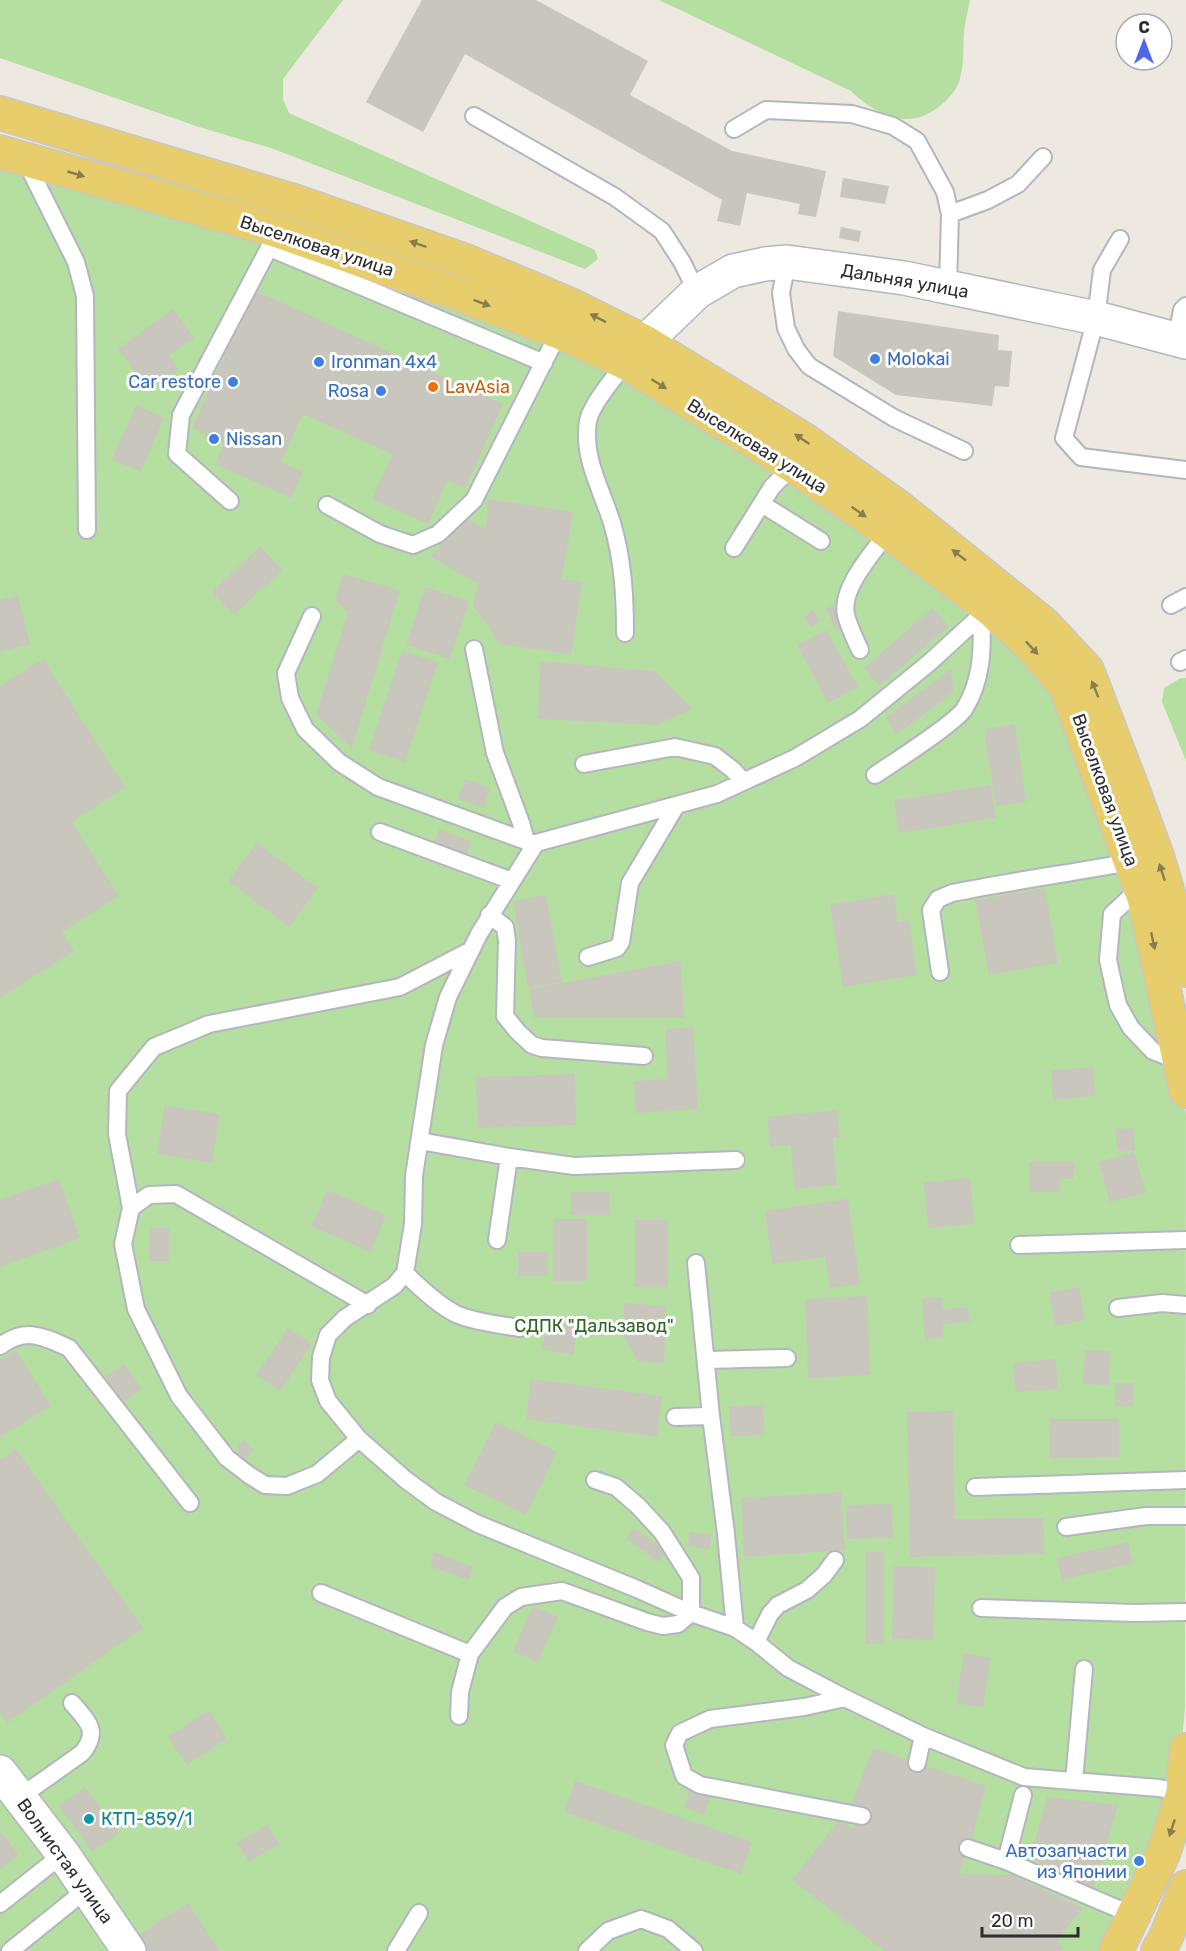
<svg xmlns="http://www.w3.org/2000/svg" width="1186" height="1951" viewBox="0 0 1186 1951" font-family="Rubik,sans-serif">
	<rect width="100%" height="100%" fill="#ede8e0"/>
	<path fill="#b5dfa1" d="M0,0H343L283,79V99L289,113L595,250L598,259L585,269L271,148L199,127L0,58Z
		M659,0H970C968,11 965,21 964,32C963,46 964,61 961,74C959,87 951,97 941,105C910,132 877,116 851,91Z
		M0,136L469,303L618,366L893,544L1058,691L1140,888L1186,1113L1185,1708L1177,1795L1110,1951H0Z
		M1181,678H1186V761L1162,702L1164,688Z"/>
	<path fill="#c9c6be" d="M422,0H536L648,61L630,95L732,151L826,171L816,217L798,214L800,204L747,193L740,226L717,221L722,200L465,54L423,132L366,102Z
		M843,178L889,186L885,204L840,197Z
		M841,227L861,231L859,242L839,238Z
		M254,290L503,404L465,488L448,480L428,524L372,499L392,454L303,414L281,462L303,472L291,498L215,464L224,443L192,428Z
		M173,309L194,338L169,355L179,369L149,391L118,349Z
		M838,311L999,335L998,350L1012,351L1009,387L995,386L992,406L896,395L833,356Z
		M136,405L164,418L141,472L112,459Z
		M488,499L573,512L562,579L582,582L571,655L501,644L473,606L478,584L430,556L466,519L486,529Z
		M260,546L282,570L234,615L212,592Z
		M343,574L400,590L352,748L316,715L348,612L335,600Z
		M425,587L469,601L450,659L406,645Z
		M18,595L30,644L0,652V600Z
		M835,604L846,626L837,631L826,609Z
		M933,608L949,626L879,686L864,668Z
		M813,610L821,620L811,628L803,618Z
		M826,630L858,687L828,703L797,645Z
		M402,651L438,662L405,762L369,750Z
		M43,659L125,787L72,822L119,896L62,932L74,951L0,998V686Z
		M540,661L654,671L692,709L657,725L538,719Z
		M951,669L954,692L897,734L885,718Z
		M1015,724L1026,802L996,806L984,729Z
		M465,779L490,788L484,808L458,799Z
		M991,785L996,818L899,833L894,800Z
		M439,829L471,841L465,857L433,846Z
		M257,843L318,888L289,927L228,881Z
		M1045,888L1058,963L989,975L975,900Z
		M894,894L898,922L909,920L917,975L843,987L830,904Z
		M546,895L562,982L528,988L513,901Z
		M681,961L684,1018H534L529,989Z
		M693,1027L698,1109L636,1113L634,1081L668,1079L665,1029Z
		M1093,1067L1095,1096L1053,1100L1051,1070Z
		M575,1074L576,1125L478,1128L476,1077Z
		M165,1105L220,1114L212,1163L157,1154Z
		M837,1110L840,1137L833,1138L837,1185L795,1189L790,1145L770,1147L767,1117Z
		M1133,1128L1135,1151H1117L1116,1129Z
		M1134,1152L1146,1193L1110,1202L1099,1162Z
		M1029,1162H1074V1179H1060V1192H1029Z
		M970,1178L974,1224L928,1228L924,1182Z
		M59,1179L80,1238L0,1267V1200Z
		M327,1190L386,1215L371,1252L311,1226Z
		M571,1192H610V1215H571Z
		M848,1199L860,1284L830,1288L825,1257L772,1264L765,1211Z
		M553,1219H587V1281H553Z
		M635,1220H668V1287H635Z
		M149,1228H169V1261H149Z
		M518,1252H548V1276H518Z
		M1079,1287L1085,1320L1056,1326L1049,1293Z
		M867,1296L870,1375L808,1378L805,1299Z
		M942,1297L943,1309L968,1307L970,1322L943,1324L944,1338L925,1340L922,1299Z
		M624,1303L666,1306L664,1363L638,1362L623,1334Z
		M548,1320L578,1327L573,1355L542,1349Z
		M288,1328L312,1344L280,1391L256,1375Z
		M16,1350L51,1406L0,1437V1360Z
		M1085,1350L1110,1351L1109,1385L1083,1384Z
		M1056,1359L1058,1389L1015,1392L1013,1363Z
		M124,1364L142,1389L122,1403L104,1378Z
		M531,1379L662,1396L657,1437L526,1419Z
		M1115,1383H1133V1406H1115Z
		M763,1405L764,1435L731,1436L729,1406Z
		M953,1411L955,1519L1043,1518L1044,1554L910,1557L907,1412Z
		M1049,1419H1119V1457L1050,1458Z
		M496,1422L557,1452L526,1515L464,1485Z
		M243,1440L254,1450L245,1459L235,1449Z
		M16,1449L143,1628L7,1723L0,1712V1460Z
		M841,1492L845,1550L744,1557L741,1498Z
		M892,1504L893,1538L847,1539L846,1505Z
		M633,1528L667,1551L659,1562L626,1539Z
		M689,1532L711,1534L710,1549L688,1547Z
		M1128,1542L1133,1563L1062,1580L1057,1558Z
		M434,1552L473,1567L469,1580L430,1566Z
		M866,1552H884V1644H866Z
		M894,1566L935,1567L933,1640L892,1639Z
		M533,1606L558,1617L538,1662L513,1651Z
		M964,1653L991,1658L983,1708L956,1703Z
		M209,1710L227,1739L187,1765L168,1737Z
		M873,1748L986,1786L974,1831L959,1874L1013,1875L1083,1908L1056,1941L1063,1947L1060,1951H884L792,1880L838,1821L853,1828L862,1816L866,1809L852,1803Z
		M575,1781L752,1842L741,1874L564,1812Z
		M85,1787L119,1833L92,1852L59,1806Z
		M691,1788L711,1796L704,1815L684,1807Z
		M1047,1797L1118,1805L1093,1889L1030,1858Z
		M267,1825L279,1844L249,1862L237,1843Z
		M0,1831L19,1855L0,1870Z
		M188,1903L220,1951H147L137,1936Z"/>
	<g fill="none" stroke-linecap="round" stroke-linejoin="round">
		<defs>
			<path id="lane" d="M474,116L615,197L662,231L682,262L697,292
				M734,129L766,110L852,114L893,126L917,141L945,192L950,214
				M25,160L76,262L85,296L87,530
				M1120,239L1102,270L1096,318L1064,438L1081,457L1186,470
				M270,248L544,363
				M787,262L781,293L786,328L796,349L809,366L894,418L964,451
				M948,287L950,214L988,200L1018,184L1043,157
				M1176,339L1182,310L1186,306
				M230,501L177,454L181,415L278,231
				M762,504L821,541
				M327,505L380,534L413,545L438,534L474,500L559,332
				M734,548L772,487L793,466
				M1171,605L1186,597
				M312,616L286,673L290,698L305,729L339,762L378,787L526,841L536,843
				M625,633C625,595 623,560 612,523C602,490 582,458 588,421C591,405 615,376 626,363
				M474,649L495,753L521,823L526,841
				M860,650C855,639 849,627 846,615C840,588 873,553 888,532
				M1180,662L1186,659
				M584,764L675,747L715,756L733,770L743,781
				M875,775C894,762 956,723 965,708C982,680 983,648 981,617
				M380,832L512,881
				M1140,888L1112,914L1108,960L1118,1005L1131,1028L1153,1051L1180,1061
				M489,915L505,927L507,941L505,1016L518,1032L532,1045L542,1048L644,1056
				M588,957L617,948L621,942L630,883L676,806
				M940,972L931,910L938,899L952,893C1012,881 1071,873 1131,862
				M420,1141L509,1157L574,1166L736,1160
				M131,1208L117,1134L118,1091L154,1047L209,1024L400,987L471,950
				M497,1240L509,1157
				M1019,1245L1186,1240
				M696,1263L711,1416L726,1534L735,1628L756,1642L788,1668L845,1698L923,1736L1024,1777L1159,1788L1183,1793
				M405,1273C418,1286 439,1305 456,1314C474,1322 501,1325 520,1328
				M1118,1308L1162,1303L1186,1305
				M0,1346C26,1327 42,1336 69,1348L190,1503
				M707,1360L787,1358
				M675,1417L711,1416
				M359,1439L317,1474L287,1486L265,1485L249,1475L227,1458L179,1396L136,1309L123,1244L131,1208L149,1195L176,1194L368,1305
				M975,1487L1186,1480
				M1066,1527L1146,1516H1186
				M321,1593L470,1654
				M981,1608L1135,1613L1186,1612
				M735,1628L691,1613L637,1589L478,1524L436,1502L406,1480L359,1439L328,1401L320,1380L321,1357L328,1335L345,1318L394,1286L405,1273L413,1224L414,1176L434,1045L448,997L479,934L536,843L717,794L795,758L860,719L929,663L989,608
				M756,1642L770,1614L778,1605L807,1590L824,1575L835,1560
				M845,1698L804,1707L710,1719L680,1733L674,1745L684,1776L700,1785L862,1816
				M459,1716L460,1692L470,1654L505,1607L521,1597L562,1591L647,1622L663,1626L678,1624L691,1613V1578L662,1532L638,1506L616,1487L595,1480
				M917,1763L923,1736
				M1074,1781L1084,1669
				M20,1797L82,1753C100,1731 88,1722 72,1703
				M968,1848L1006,1861L1135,1916
				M1006,1861L1023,1795
				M0,1904L63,1854
				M10,1951L87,1889
				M396,1951L419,1913
				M587,1951L608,1931L641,1919L668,1929L694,1951"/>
			<path id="street" d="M645,342L697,292L733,271L765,264L787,262L904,278L1096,318L1186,342
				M0,1772L63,1854L129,1951"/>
			<path id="primary" d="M0,113L294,201L466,261L571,305L645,342L803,439L901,509L1044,624L1087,670L1131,785L1157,856L1169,896L1186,970
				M0,152L278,231L452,292L559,332L626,363L793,466L888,532L989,608L1029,644L1065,685L1144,898L1186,1091
				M1116,1951L1163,1854L1183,1793L1186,1750
				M1158,1951L1166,1937L1186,1887"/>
		</defs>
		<use href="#lane" stroke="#b4b6bf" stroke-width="20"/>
		<use href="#street" stroke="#b4b6bf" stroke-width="36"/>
		<use href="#primary" stroke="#c8c8c8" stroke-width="36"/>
		<use href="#lane" stroke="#fff" stroke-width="16"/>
		<use href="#street" stroke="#fff" stroke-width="33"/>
		<use href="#primary" stroke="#e7cd6c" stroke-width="33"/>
	</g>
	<defs><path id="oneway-solid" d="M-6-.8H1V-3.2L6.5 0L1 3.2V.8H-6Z" transform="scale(1.5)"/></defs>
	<g fill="#8a7d4c">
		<use href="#oneway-solid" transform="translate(76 174) rotate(16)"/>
		<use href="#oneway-solid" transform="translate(418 244) rotate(-161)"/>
		<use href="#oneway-solid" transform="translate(482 303) rotate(21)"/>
		<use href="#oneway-solid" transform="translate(598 318) rotate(-153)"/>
		<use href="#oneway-solid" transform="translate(659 384) rotate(32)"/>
		<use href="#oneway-solid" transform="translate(802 439) rotate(-146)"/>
		<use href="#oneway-solid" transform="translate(859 512) rotate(35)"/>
		<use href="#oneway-solid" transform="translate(959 555) rotate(-142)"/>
		<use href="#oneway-solid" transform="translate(1032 648) rotate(47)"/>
		<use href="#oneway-solid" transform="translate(1095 689) rotate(-112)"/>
		<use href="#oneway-solid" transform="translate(1162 872) rotate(-108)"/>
		<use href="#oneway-solid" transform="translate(1153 941) rotate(78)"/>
		<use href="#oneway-solid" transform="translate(1172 1828) rotate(108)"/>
	</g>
	<g fill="#3f7fe0" stroke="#fff" stroke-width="2">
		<circle cx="875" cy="359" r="6"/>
		<circle cx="319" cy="362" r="6"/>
		<circle cx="233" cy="382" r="6"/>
		<circle cx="381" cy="391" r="6"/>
		<circle cx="214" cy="439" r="6"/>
		<circle cx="1139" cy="1861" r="6"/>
	</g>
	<circle fill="#e8710a" stroke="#fff" stroke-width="2" cx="433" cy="387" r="6"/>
	<circle fill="#0f9aa8" stroke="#fff" stroke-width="2" cx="89" cy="1819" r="6"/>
	<g text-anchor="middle" stroke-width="6" stroke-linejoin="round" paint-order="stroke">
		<g font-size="18" fill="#2d2d2d" stroke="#fff">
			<text transform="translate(317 246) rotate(18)" y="6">Выселковая улица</text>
			<text transform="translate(905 281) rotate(10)" y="6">Дальняя улица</text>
			<text transform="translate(757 446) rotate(32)" y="6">Выселковая улица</text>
			<text transform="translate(1105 790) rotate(70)" y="6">Выселковая улица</text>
			<text transform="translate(65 1861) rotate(54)" y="6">Волнистая улица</text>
		</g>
		<g font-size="18" fill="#366cbe" stroke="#fff" text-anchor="start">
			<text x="887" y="365">Molokai</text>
			<text x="331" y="368">Ironman 4x4</text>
			<text x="221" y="388" text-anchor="end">Car restore</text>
			<text x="369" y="397" text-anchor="end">Rosa</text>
			<text x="226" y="445">Nissan</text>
			<text x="1127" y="1857" text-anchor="end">Автозапчасти<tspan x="1127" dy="21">из Японии</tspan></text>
		</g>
		<g font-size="18" fill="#c56008" stroke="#fff" text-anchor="start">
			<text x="445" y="393">LavAsia</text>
		</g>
		<g font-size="18" fill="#2d6521" stroke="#fff">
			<text x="594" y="1332">СДПК "Дальзавод"</text>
		</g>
		<g font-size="18" fill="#0d838f" stroke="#fff" text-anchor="start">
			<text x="101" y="1825">КТП-859/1</text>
		</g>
	</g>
	<g transform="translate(1144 42)"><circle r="28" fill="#ffffff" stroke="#ababab" stroke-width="1.5"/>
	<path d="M0-4.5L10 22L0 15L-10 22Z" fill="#4e67ec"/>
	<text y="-9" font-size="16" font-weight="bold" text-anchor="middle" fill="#2d2d2d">С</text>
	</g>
	<path d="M982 1927v9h96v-9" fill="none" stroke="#2d2d2d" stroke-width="3"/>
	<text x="991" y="1927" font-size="18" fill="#2d2d2d" stroke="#ffffff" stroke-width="4.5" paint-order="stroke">20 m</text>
</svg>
